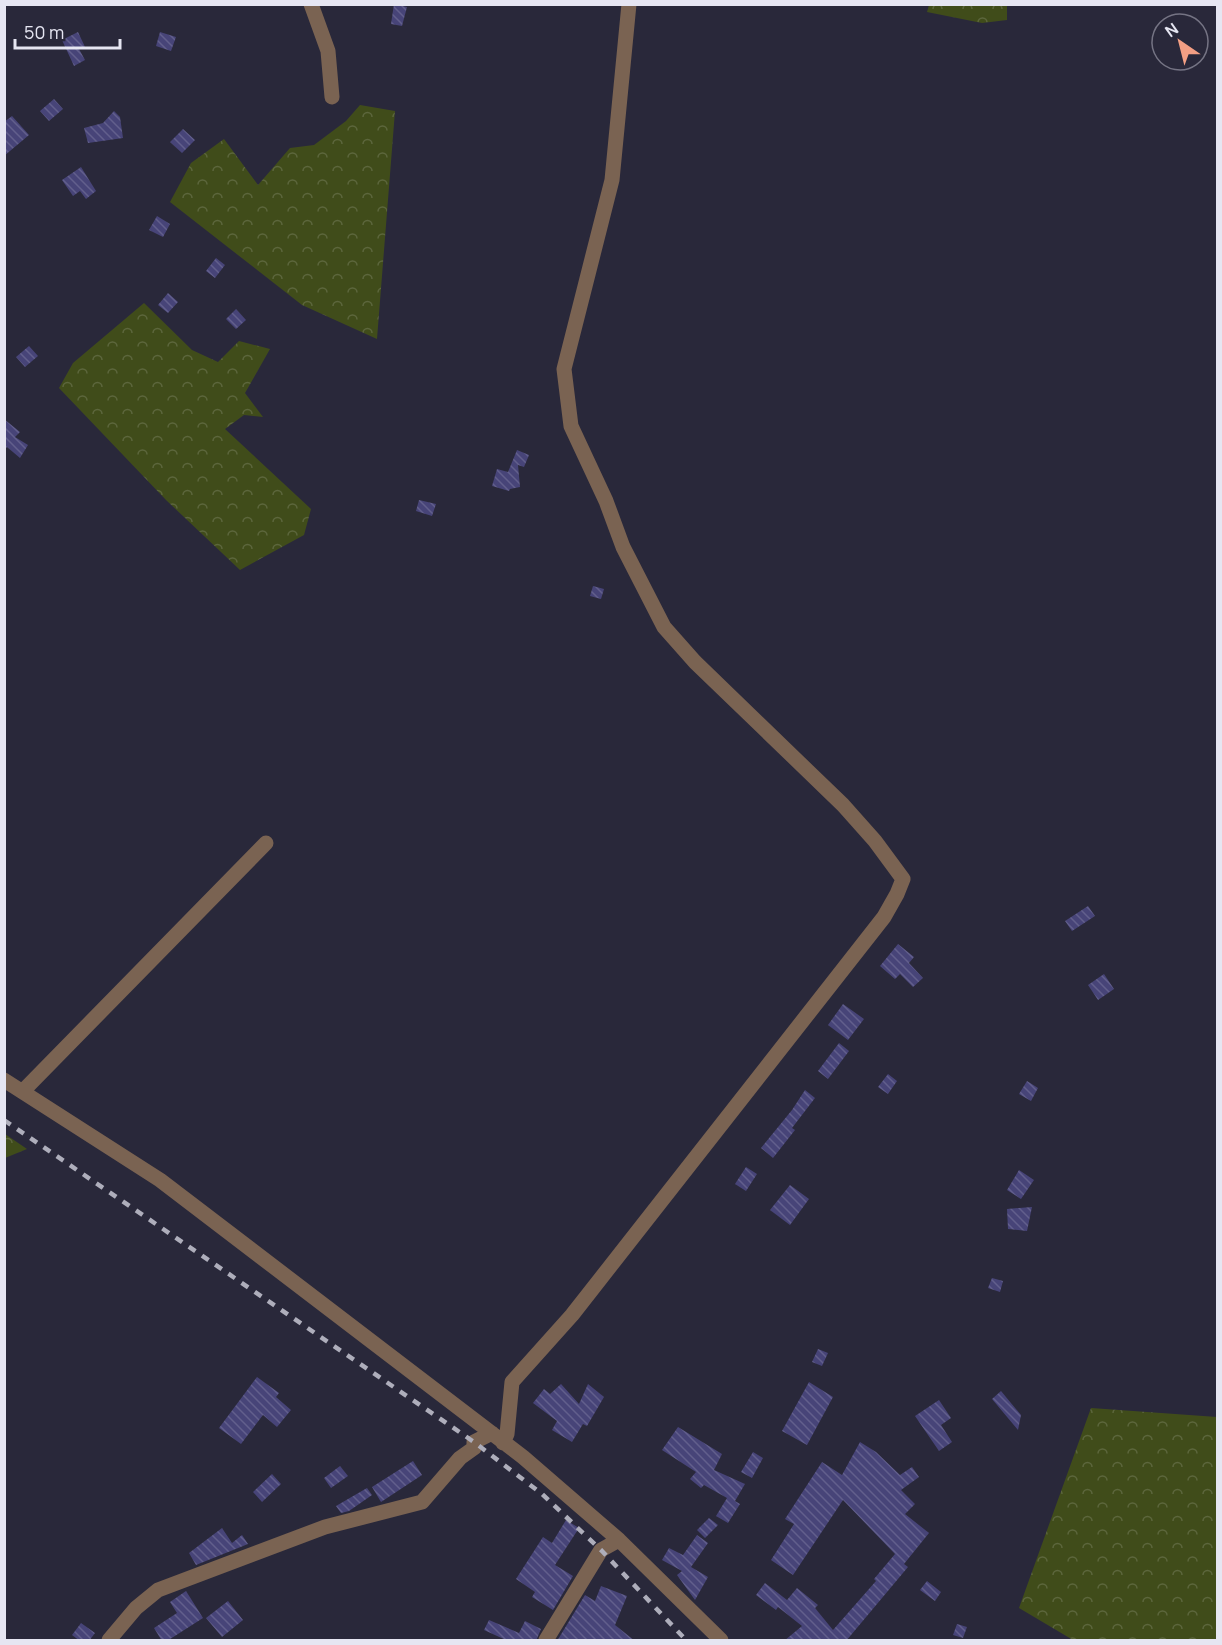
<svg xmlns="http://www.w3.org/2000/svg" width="1222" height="1645" viewBox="0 0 1222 1645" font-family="Manrope,sans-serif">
	<defs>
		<pattern id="forest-crowns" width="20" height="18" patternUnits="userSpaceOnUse" patternTransform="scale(1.5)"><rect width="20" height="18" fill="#404c1a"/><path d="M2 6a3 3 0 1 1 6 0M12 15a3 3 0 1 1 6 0" fill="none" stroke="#5c663c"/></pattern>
		<pattern id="building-back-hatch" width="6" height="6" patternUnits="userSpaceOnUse" patternTransform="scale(1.5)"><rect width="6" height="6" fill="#474478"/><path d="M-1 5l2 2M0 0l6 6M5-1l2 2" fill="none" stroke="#625f8c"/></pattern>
	</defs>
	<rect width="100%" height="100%" fill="#29283a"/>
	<path fill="url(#forest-crowns)" d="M929,5H1007V20L982,23L927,12Z
		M360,105L395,111L377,339L302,305L170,202L191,163L224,139L258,185L290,148L314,145L346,121Z
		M144,303L192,350L218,362L239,341L270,349L245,393L263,417L244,415L225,429L311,509L304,535L240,570L166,500L59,388L73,363Z
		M5,1134L27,1149L5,1158Z
		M1091,1408L1217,1417V1640H1073L1019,1608Z"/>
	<path fill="url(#building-back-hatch)" d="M394,4L407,7L402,26L391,24Z
		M78,32L85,47L79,49L85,60L74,66L62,40Z
		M160,32L176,37L171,51L156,46Z
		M54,99L63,109L49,121L40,111Z
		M114,111L120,117L123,138L88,143L84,128L103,123Z
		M12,116L29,135L4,156V122Z
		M183,129L195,140L182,153L170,142Z
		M81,167L96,191L86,199L80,191L73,196L62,180Z
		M157,216L170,224L163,237L149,230Z
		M216,258L225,265L215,278L206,271Z
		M168,293L178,302L168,313L158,305Z
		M236,309L246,320L236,329L226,319Z
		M29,346L38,356L25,367L16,357Z
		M4,419L20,432L15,437L28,445L20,458L7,447L4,450Z
		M517,450L529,455L524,467L518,465L520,487L510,489L509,491L492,486L497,469L508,472Z
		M419,500L436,504L432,516L416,511Z
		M593,586L604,589L601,599L590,596Z
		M1088,906L1095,916L1072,931L1065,921Z
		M898,944L914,957L909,963L923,978L913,987L900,974L895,979L880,966Z
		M1104,974L1114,989L1098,1000L1088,985Z
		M843,1004L864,1019L848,1040L828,1025Z
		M839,1043L849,1051L828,1079L818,1071Z
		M888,1074L897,1081L888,1094L878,1087Z
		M1027,1081L1038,1088L1031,1101L1019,1094Z
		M805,1090L815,1098L792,1128L795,1130L773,1158L761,1148L792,1110Z
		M746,1167L757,1174L746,1191L735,1184Z
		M1019,1170L1034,1180L1021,1199L1007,1190Z
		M790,1185L809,1199L790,1225L770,1210Z
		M1032,1207L1027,1231L1008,1229L1007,1209Z
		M992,1278L1003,1281L1000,1292L988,1288Z
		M818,1349L828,1353L822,1366L812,1362Z
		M257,1377L279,1393L276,1397L291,1410L277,1427L263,1415L241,1444L219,1428Z
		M809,1382L833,1397L807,1445L782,1431Z
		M561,1384L579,1404L588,1384L604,1397L587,1426L583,1424L572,1442L552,1430L557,1421L533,1403L544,1389L550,1394Z
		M1001,1391L1021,1415L1018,1430L992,1399Z
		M939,1400L951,1418L941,1425L952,1442L939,1451L915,1416Z
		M678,1427L722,1454L714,1470L745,1484L735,1501L740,1504L728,1523L716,1516L727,1498L704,1485L701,1488L690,1479L696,1472L662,1450Z
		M860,1442L876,1452L900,1475L912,1467L919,1477L901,1490L915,1504L905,1514L929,1533L904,1564L908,1567L846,1641H784L802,1626L778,1607L776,1610L756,1595L765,1583L787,1600L797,1588L818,1605L815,1608L833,1630L876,1581L874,1579L895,1554L843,1500L793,1575L771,1560L794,1524L785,1519L822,1462L842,1475Z
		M753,1452L763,1458L752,1478L741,1472Z
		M413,1461L422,1475L381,1502L372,1487Z
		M340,1466L348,1476L331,1488L324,1478Z
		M272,1474L281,1484L262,1502L253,1492Z
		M367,1488L372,1495L349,1511L341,1513L336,1506Z
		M709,1518L718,1525L705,1538L697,1530Z
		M566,1520L579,1528L555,1565L573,1576L553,1610L532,1597L535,1592L516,1579L543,1537L552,1543Z
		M222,1528L232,1543L242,1535L248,1544L196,1565L189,1553Z
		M697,1535L708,1543L691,1567L708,1577L695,1600L677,1575L682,1571L662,1560L669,1548L683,1555Z
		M927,1581L941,1592L935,1601L920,1590Z
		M601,1586L627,1596L615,1625L635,1641H557L585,1595L595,1601Z
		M186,1591L203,1618L167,1641H162L154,1628L177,1613L170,1602Z
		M228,1601L243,1620L222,1637L206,1618Z
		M489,1620L519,1633L525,1621L541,1629L536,1641H508L484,1630Z
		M81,1623L95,1633L89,1641H80L72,1635Z
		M957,1624L967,1627L963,1638L953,1635Z"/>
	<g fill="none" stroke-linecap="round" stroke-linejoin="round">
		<path stroke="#7a6352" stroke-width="15" d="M311,4L328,51L332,97
			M4,1080L160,1180L523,1457L619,1540L721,1640
			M23,1091L266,843
			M503,1443L507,1434L512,1382L572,1315L884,917L897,894L903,879L875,841L843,805L695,662L664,627L623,547L606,501L571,426L564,369L612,180L629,4
			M109,1640L136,1608L158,1590L325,1527L422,1502L460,1458L474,1448V1442L492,1433
			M546,1640L601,1550L619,1540"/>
		<path stroke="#aeaebb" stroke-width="4.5" stroke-dasharray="8 8" stroke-linecap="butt" d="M4,1120L474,1442L542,1494L601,1550L686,1640"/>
	</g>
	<rect width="1222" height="1645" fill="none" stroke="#e6e6f2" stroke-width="12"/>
	<g transform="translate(1180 42) rotate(325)"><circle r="28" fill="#29283a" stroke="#757484" stroke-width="1.5"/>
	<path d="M0-4.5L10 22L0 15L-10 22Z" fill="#f39f84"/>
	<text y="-9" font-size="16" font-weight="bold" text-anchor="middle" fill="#e6e6f2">N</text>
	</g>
	<path d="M15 39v9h105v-9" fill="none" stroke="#e6e6f2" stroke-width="3"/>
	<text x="24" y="39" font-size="18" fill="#e6e6f2" stroke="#29283a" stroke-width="4.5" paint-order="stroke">50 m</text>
</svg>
